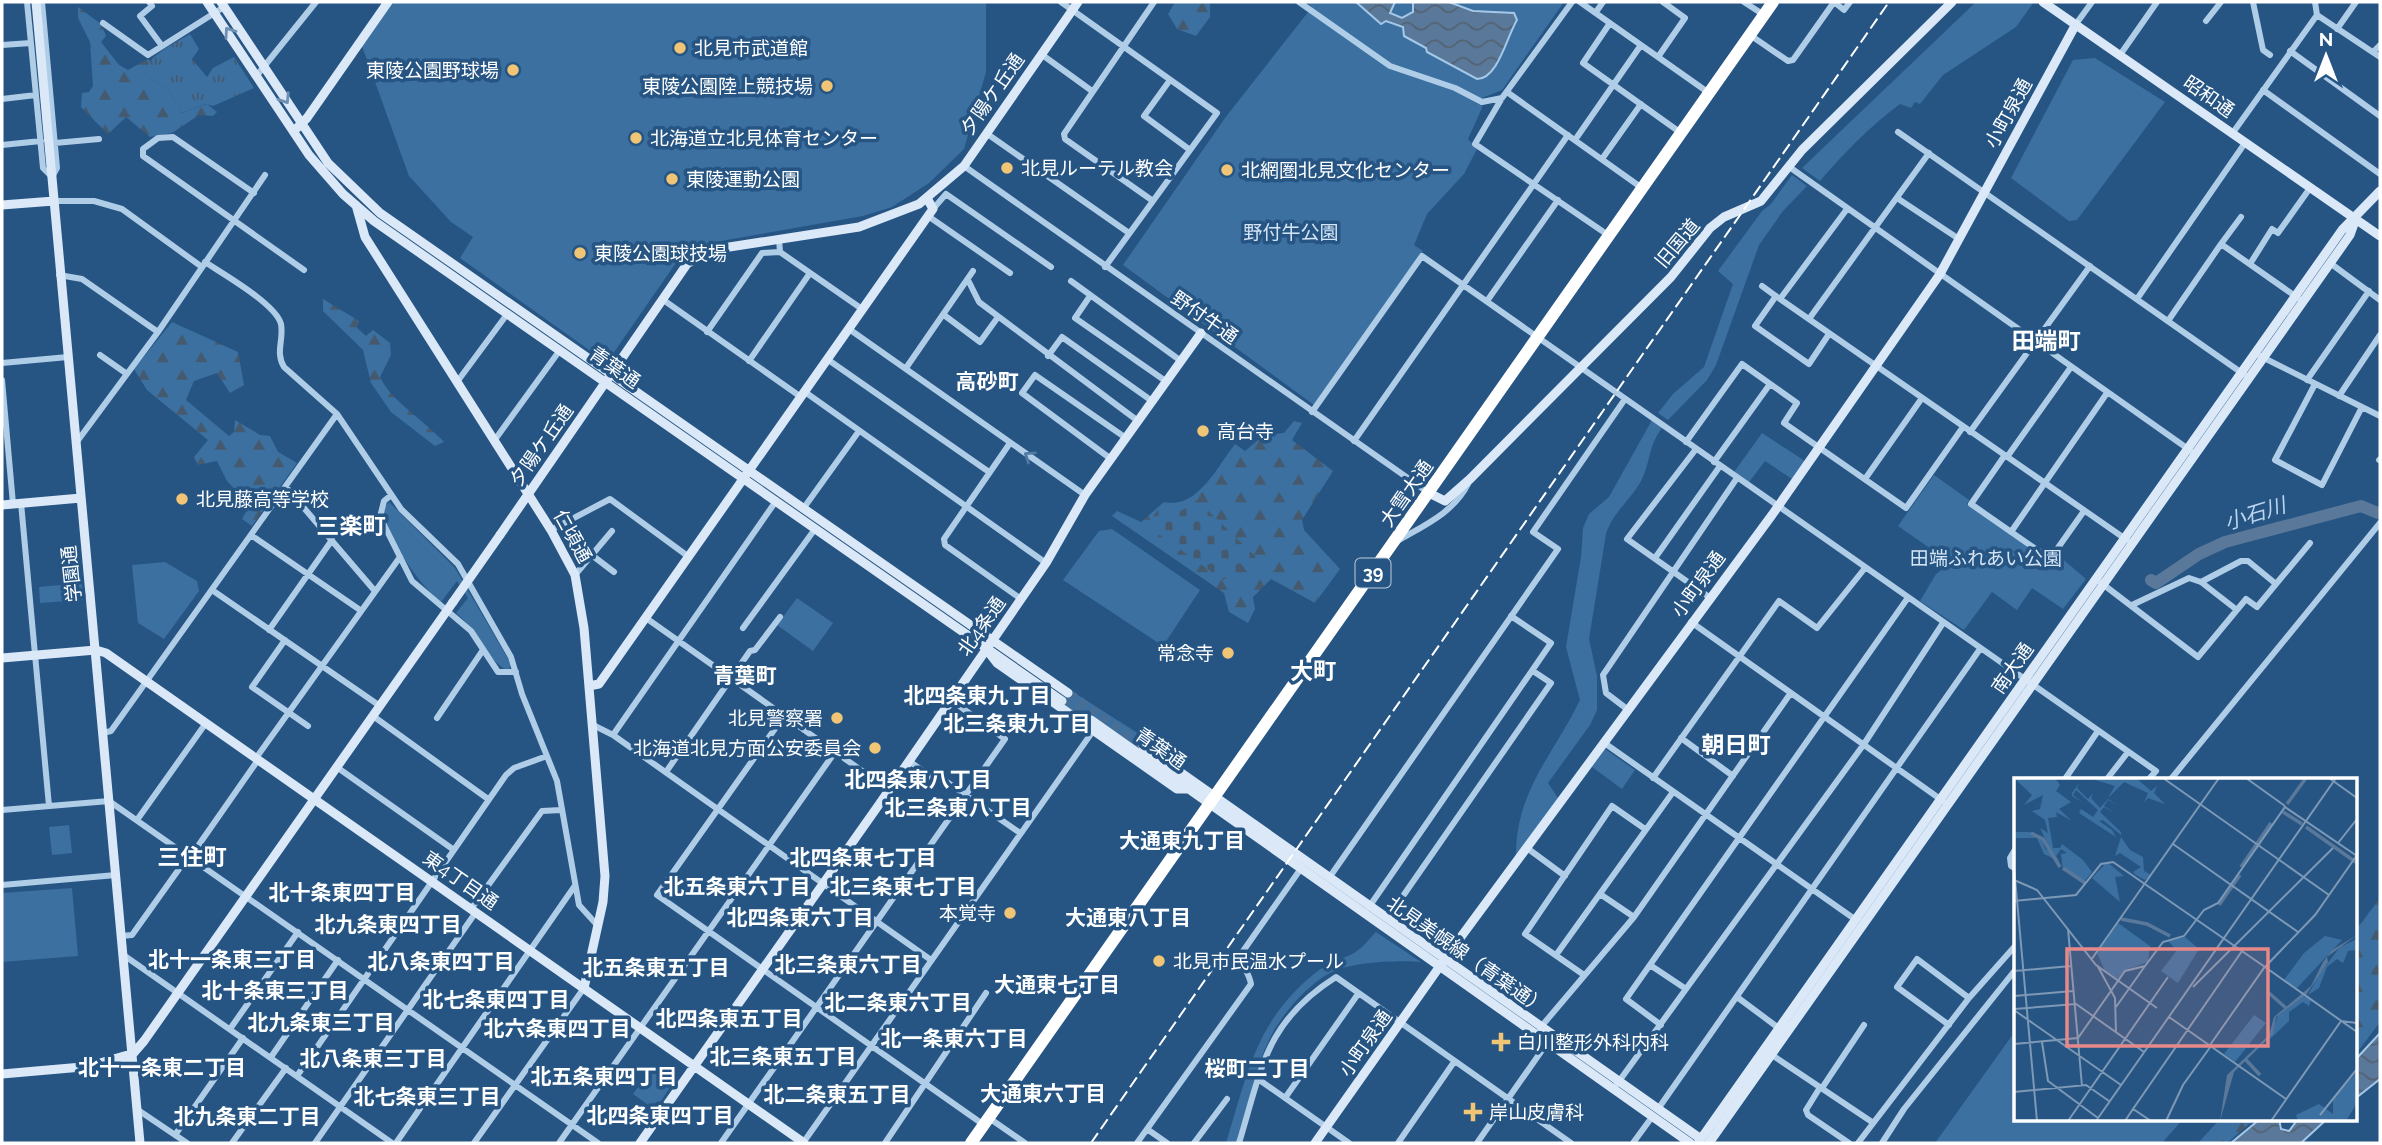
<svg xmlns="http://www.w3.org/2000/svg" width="2382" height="1145" viewBox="0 0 2382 1145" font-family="Raleway,'Noto Sans JP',sans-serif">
	<defs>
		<pattern id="grass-tufts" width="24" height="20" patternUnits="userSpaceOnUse" patternTransform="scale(1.75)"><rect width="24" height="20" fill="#3b70a1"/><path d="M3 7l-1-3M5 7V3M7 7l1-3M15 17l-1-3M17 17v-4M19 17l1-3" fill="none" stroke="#455a6e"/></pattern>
		<pattern id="forest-firs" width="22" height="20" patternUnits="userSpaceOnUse" patternTransform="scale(1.75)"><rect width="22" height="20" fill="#3b70a1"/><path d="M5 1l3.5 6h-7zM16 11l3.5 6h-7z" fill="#455a6e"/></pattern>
		<pattern id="cemetery-stones" width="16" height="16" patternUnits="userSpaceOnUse" patternTransform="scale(1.75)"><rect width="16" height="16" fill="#3b70a1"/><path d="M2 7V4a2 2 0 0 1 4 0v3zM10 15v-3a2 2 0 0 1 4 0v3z" fill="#455a6e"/></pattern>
		<pattern id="water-waves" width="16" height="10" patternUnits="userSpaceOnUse" patternTransform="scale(1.75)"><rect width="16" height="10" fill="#5a799a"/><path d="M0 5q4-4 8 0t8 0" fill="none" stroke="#536273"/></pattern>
	</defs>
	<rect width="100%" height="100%" fill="#265584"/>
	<path fill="url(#grass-tufts)" d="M190,34L199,49L192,59L207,77L213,68L234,57L254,88L213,106L206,104L182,113L170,92L143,73C150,54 173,44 190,34Z"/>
	<path fill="url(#forest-firs)" d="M1175,2H1210V17L1196,36L1177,29L1168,14Z
		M78,7L101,24L106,36L101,42L119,65L128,70L148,59L150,61L143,73L170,92L182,113L207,104L217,112L213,116L199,115L172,133L150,137L126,117L108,134L81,107L82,93L89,92L93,86L90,42L78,18Z
		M323,299L359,321L357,328L366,336L373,330L390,343L391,355L380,377C391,401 424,420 444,442L435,446L391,412L371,383L363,350L323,311Z
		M172,322L238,352L244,385L230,393L217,373L194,381L186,400L229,436L234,432L235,420L260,435L270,436L278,452L297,463L252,526L242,519L250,505L227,481L217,461L198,465L194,457L208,440L147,390L134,369Z
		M1294,421L1302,423L1292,440L1333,471L1302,520L1304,530L1340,569L1315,603L1271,579L1253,597L1255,609L1248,623L1229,612L1224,593L1112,516L1117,511L1141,522L1164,502C1197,510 1217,467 1235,444L1245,451L1264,435L1284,433Z
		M2380,898V1022L2356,1054V930Z
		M2220,1119H2255L2227,1143H2198Z"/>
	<path fill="url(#cemetery-stones)" d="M1197,500L1256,557L1223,580L1146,525L1163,504L1178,513Z"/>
	<path fill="#3b70a1" d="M393,2H986V72L964,149L929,183L892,207L863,216L698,245L680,257L612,355L599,357L460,258L473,237L451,222L409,176L362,46Z
		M1306,2H1564L1502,90L1482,98V108L1468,139L1477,149L1464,174L1427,214L1414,245L1423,251L1314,405L1123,265L1225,118L1312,7Z
		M1976,2H2034L2016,27L1943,75L1920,104L1915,102L1911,108L1900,104C1870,126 1844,153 1820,181L1802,168Z
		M2095,58L2165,102L2077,220L2069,221L2011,178L2073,60Z
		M1792,175L1807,186L1783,211L1759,245L1716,365L1707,380L1668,420L1658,413L1673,394L1704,367L1733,284L1718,271L1762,211L1771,204Z
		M1652,420L1662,428C1647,448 1651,464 1640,483C1629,501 1612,514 1606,534L1589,639L1597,676V710L1590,725L1548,783L1558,798L1516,858C1515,791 1553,756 1580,700L1566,647L1581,557L1583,528L1589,514L1609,497Z
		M1762,433L1808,463L1795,481L1765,461L1747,485L1732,475Z
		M1934,475L1969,500L1967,504L2053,564L2059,556L2086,579L2063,609L2032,588L2017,610L1992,592L1964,630L1920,601L1936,574L1951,563L1898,526Z
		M389,502L455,568L511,664L509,670C493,669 474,626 456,613L468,598L457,581L441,602C421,587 383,534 383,509Z
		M1112,529L1200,590L1163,646L1063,580L1099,531Z
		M165,562L197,581L199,591L164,639L138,623L132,565Z
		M82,583L83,600L40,603L39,587Z
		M797,598L833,623L813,651L777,625Z
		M1070,690L1147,739L1139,751L1060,703Z
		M1605,749L1635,770L1622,789L1592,767Z
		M69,825L72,853L52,855L49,827Z
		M72,888L78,956L2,962V893Z
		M1376,932L1421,962C1398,960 1350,962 1330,973C1306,986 1281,1015 1269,1040C1254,1071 1247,1110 1238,1143H1226C1247,1075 1256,1021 1314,974C1326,964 1339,960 1352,954C1361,950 1369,939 1376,932Z
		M2016,1030V1119H2183L2162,1143H1935Z
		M652,1068L673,1083L655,1110L633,1094Z"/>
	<path fill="url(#water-waves)" stroke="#a4c8e8" stroke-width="2" d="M1356,2H1395L1390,13L1402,18L1413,12V2H1449L1473,11L1514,13L1517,20C1507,36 1498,79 1477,79L1427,52L1426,48L1404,36L1403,27L1386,21L1381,24Z
		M2380,1033V1079L2356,1098V1059Z
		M2260,1119H2279L2281,1129L2289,1131L2298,1119H2327L2301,1143H2231Z"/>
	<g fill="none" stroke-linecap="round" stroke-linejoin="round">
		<path stroke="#5a799a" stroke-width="12" d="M2151,580L2156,583L2199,554L2225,542L2361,506L2378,513"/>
		<path stroke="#476e96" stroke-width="9" stroke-dasharray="9 4.5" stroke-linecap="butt" d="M1068,693L1143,746
			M1062,701L1091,720"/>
		<path stroke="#b0cde8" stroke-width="6" d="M27,2L43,168L52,177L57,168L42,2
			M149,2L152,6L140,16L162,46
			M1061,2L1217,113L1105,267
			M1299,2L1390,66L1455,88L1482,102L1502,98
			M1572,2L1502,98L1475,144L1608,235
			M1580,2L1709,93
			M1744,2L1764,15
			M2253,2L2263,50L2270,55
			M1596,12L1603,2
			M2317,15L2380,57
			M2206,21L2221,2
			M103,23L148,55L224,7
			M1610,23L1583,63L1681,133
			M2076,24L2092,2
			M2337,29L2356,2
			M1750,35L1788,61L1793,60L1834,2L1844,10L1850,2
			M2,45L31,43
			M2290,51L2380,116
			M2373,52L2380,45
			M1041,54L1092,91
			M2120,55L2157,2
			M1658,57L1685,18L1663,2
			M258,74L316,2
			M1170,80L1144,116L1190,150
			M2263,90L2380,174
			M1507,92L1642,188
			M2,99L36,95
			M1898,132L2249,378
			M986,133L1129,233
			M2232,134L2317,15L2315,2
			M1575,140L1641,45
			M55,143L99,139
			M2,145L41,141
			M1602,159L1641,104
			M964,166L1429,493
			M1788,166L2191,451
			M254,193L173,137L158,138L143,149V156L304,270
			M1897,198L1959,239
			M54,201H94L122,209L202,267
			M1153,201L1065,139L1064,134L1154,2
			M933,209L946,194L1051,267
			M1847,209L1780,299L2127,540
			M928,216L1010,273
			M779,239L780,252L862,309
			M2221,244L2241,217
			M205,262C223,274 276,304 281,324C284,340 275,352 284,367L337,414L401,509L458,564L511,657L522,694L557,781L579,905L598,926
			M2330,263L2380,300
			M2250,264L2272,229L2278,233L2310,188
			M59,275L82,279L158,332
			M968,280L979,302L1138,421
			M1071,281L1181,361
			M1762,286L1777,297
			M1090,296L1075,318L1167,382
			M1776,296L1755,326L1809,364L1829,334
			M662,299L801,397
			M2137,299L2245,143
			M1487,301L1558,200
			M944,315L980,342L998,317
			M1809,319L1929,153
			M2168,321L2221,244L2298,298
			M849,329L1085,495
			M707,332L762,253L780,252
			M100,355L127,374
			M1048,356L1062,337L1152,401
			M2260,356L2380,416
			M827,359L989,472
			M749,361L810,273
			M2,363L68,357
			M906,368L973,271
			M2,380L13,504
			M2307,380L2369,291
			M457,382L508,313
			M2315,384L2275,460L2322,485L2362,407
			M805,392L1046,563
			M2339,396L2380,335
			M1312,412L1422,256L2156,771L2149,779
			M1970,432L2090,266
			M494,441L560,350
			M1354,441L1568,135
			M1686,442L1742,364L1797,403L1784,423L1906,508L1963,427
			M76,443L158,332L265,175
			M1010,443L944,539L945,545L1021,599
			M1696,449L1627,539L1709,597
			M2005,455L1971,504L2050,559L2084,511
			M2007,457L2071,367
			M1111,459L1022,393L1035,375L1126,438
			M2379,460L2380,459
			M1714,462L1770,384
			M1865,479L1922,398
			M286,487L374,590
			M390,496L384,501L380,517L412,581L471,631L498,672H516
			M21,503L49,806
			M803,509L859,431
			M551,530L610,499L689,557
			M2011,532L2107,393
			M251,535L360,610
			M1399,540C1425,525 1454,512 1468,484
			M593,556L614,572
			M1655,558L1720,466
			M575,575L612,531
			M2100,582L2198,657L2246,599L2257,607L2310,543
			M2201,582L2241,561H2248L2276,584
			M212,590L380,706
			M2132,605L2189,578L2201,582L2237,610
			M646,618L889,790
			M1691,622L1943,801
			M743,628L815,529
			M269,630L332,540
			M285,640L252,687L308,726
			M1627,709L1606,693L1603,675L1737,478
			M373,716L488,799
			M784,716L657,895L984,1125
			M437,718L483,650
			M593,725L613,735L931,960
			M103,733L111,731L337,414
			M613,735L776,501
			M1681,738L1733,776
			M1603,742L1856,920
			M256,758L400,557
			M909,761L934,779L944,780L1020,833
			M338,768L454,850
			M666,772L750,651L755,650L780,617
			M1653,778L1779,601L1817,628L1865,568
			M2065,779L2098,731
			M2107,779L2128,752
			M2171,779L2380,523
			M2,810L109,801L598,1143
			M137,820L206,723
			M1527,848L1565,876
			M2016,848L2010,858L2011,866L2016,869
			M191,856L258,760
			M1329,878L1558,549L1533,532L1625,399
			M2,885L116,875
			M1600,894L1634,917
			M1369,907L1551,643L1511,616
			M471,909L542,811L561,810
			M1387,919L1551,683L1533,671
			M121,936L132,935L189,855
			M122,954L392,1143
			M1556,955L1673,792
			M1650,965L1686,989
			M1584,975L1525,934L1612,806L1645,829
			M1737,997L1780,1029
			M1661,1025L1626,999L1907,599
			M1949,1025L1897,987L1917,959L1969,998
			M1540,1028L1634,917L1790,694
			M230,1029L298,932
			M1769,1053L1872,1122
			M271,1057L338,960
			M297,1076L506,775L514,768L547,756
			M1258,1079L1349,1143
			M1617,1084L1864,744L1943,623
			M1822,1088L1864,1025
			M1819,1089L1806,1110L1808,1115L1849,1143
			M1285,1098L1358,994
			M1658,1109L1980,649
			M138,1110L187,1143
			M989,1118L1025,1143
			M1147,1129L1167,1143
			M175,1135L243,1038
			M232,1143L286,1068
			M315,1143L476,912
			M396,1143L574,887
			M474,1143L584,988
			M559,1143L835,752
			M721,1143L1005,739L951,700
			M803,1143L1093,731
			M885,1143L986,993
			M1137,1143L1251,984C1249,972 1241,966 1241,954L1302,867
			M1194,1143L1227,1099
			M1239,1143C1262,1068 1265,1022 1336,977L1571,1143
			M1398,1143L1454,1062
			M1477,1143L1552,1036
			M1633,1143L1652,1117
			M1858,1143L1969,998L2016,945
			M1882,1143L1904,1109L2016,969"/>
		<path stroke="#dae8f7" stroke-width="9" d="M36,2L140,1143
			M207,2L309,155L343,194L374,221L1062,701
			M221,2L328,163L380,213L1068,693
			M2043,2L2380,236
			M297,128L307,118L388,2
			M2,205L54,201
			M356,205L365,237L551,530L575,575L584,628L605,876L603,902L584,988
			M1429,493L1445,501L1470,479L1671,277L1710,228L1724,217L1761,201L1802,150L1952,2
			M2,505L81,498
			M500,535L687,264L710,250L859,227L919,204L964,166L1078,2
			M990,654L997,663L1177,789H1189
			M2,658L96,650L106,653L804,1143
			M589,686L599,684L928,216L933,209L927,198
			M1091,720L1690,1143
			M1143,746L1701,1139
			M100,1063L131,1054
			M78,1067L125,1063L144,1041L453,602
			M2,1074L82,1067
			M640,1143L878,806L1046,563L1085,495L1201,333
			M1315,1143L1452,949L1772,515L1940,274L2076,24
			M1698,1143L2342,230L2380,191
			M1709,1143L2350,235L2355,221"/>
		<path stroke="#fff" stroke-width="12" d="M971,1143L1773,2"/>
		<path stroke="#fff" stroke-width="2" stroke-dasharray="12 5" stroke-linecap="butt" d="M1091,1143L1889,2"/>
		<path stroke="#dae8f7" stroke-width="9" d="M453,602L500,535"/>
	</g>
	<defs><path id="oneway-chevron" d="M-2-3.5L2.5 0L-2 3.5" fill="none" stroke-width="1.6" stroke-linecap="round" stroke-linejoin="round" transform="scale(1.75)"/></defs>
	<g stroke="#6e90b2">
		<use href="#oneway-chevron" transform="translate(229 32) rotate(-125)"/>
		<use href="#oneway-chevron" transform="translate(285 99) rotate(57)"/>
	</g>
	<use stroke="#4f79a2" href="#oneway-chevron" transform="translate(1029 456) rotate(-146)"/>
	<g fill="#f0c575" stroke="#265584" stroke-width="2.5">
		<circle cx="680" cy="48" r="7"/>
		<circle cx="513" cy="70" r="7"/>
		<circle cx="827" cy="86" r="7"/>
		<circle cx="636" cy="138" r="7"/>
		<circle cx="1007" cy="168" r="7"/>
		<circle cx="1227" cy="170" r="7"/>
		<circle cx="672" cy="179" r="7"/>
		<circle cx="580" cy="253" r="7"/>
		<circle cx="1203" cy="431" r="7"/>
		<circle cx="182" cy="499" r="7"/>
		<circle cx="1228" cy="653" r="7"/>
		<circle cx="837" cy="718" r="7"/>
		<circle cx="875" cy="748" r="7"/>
		<circle cx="1010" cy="913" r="7"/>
		<circle cx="1159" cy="961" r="7"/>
		<path d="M1497.5 1031.5h7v7h7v7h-7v7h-7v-7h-7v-7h7z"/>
		<path d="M1469.5 1101.5h7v7h7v7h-7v7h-7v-7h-7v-7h7z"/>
	</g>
	<g text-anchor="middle" stroke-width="7" stroke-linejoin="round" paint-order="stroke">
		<rect fill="#265584" stroke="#beccda" stroke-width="2" x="1355.5" y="558.5" width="35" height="29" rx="5"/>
		<g font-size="18" font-weight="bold" fill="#fff">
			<text x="1373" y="579">39</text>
		</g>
		<g font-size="19" fill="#fff" stroke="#265584" text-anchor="start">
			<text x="694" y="55">北見市武道館</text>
			<text x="499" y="77" text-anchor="end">東陵公園野球場</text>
			<text x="813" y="93" text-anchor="end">東陵公園陸上競技場</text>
			<text x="650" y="145">北海道立北見体育センター</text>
			<text x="1021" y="175">北見ルーテル教会</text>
			<text x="1241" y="177">北網圏北見文化センター</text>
			<text x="686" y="186">東陵運動公園</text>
			<text x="594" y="260">東陵公園球技場</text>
			<text x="1217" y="438">高台寺</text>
			<text x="196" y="506">北見藤高等学校</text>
			<text x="1214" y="660" text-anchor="end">常念寺</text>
			<text x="823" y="725" text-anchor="end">北見警察署</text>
			<text x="861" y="755" text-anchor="end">北海道北見方面公安委員会</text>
			<text x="996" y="920" text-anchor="end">本覚寺</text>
			<text x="1173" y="968">北見市民温水プール</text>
			<text x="1517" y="1049">白川整形外科内科</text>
			<text x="1489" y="1119">岸山皮膚科</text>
		</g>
		<g font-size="19" fill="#fff" stroke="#265584">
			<text transform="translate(992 94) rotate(-55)" y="7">夕陽ケ丘通</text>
			<text transform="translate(2209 96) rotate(35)" y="7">昭和通</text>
			<text transform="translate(2008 113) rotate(-61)" y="7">小町泉通</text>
			<text transform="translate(1677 243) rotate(-50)" y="7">旧国道</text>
			<text transform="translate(1205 317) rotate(35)" y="7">野付牛通</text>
			<text transform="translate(615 367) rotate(35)" y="7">青葉通</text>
			<text transform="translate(541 445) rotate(-55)" y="7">夕陽ケ丘通</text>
			<text transform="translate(1406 493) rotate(-55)" y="7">大雪大通</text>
			<text transform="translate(573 536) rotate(61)" y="7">仁頃通</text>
			<text transform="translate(71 574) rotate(-96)" y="7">学園通</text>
			<text transform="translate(1698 584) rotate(-54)" y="7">小町泉通</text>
			<text transform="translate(981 626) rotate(-55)" y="7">北4条通</text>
			<text transform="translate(2012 668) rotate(-55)" y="7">南大通</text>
			<text transform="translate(1161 748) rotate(35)" y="7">青葉通</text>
			<text transform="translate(461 880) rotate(35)" y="7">東4丁目通</text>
			<text transform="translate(1467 955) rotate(35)" y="7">北見美幌線（青葉通）</text>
			<text transform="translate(1365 1043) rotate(-55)" y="7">小町泉通</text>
		</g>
		<g font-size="19" fill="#d4e5f6" stroke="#265584">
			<text x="1291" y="239">野付牛公園</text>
			<text x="1986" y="565">田端ふれあい公園</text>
		</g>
		<g font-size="21" font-weight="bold" fill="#fff" stroke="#265584">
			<text x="987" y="389">高砂町</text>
			<text x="745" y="683">青葉町</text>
			<text x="977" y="703">北四条東九丁目</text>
			<text x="1017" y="731">北三条東九丁目</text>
			<text x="918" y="787">北四条東八丁目</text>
			<text x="958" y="815">北三条東八丁目</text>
			<text x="1182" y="848">大通東九丁目</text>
			<text x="863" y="865">北四条東七丁目</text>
			<text x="737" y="894">北五条東六丁目</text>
			<text x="903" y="894">北三条東七丁目</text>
			<text x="342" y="900">北十条東四丁目</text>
			<text x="800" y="925">北四条東六丁目</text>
			<text x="1128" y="925">大通東八丁目</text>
			<text x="388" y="932">北九条東四丁目</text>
			<text x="232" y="967">北十一条東三丁目</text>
			<text x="441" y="969">北八条東四丁目</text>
			<text x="848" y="972">北三条東六丁目</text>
			<text x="656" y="975">北五条東五丁目</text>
			<text x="1057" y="992">大通東七丁目</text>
			<text x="275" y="998">北十条東三丁目</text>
			<text x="496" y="1007">北七条東四丁目</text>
			<text x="898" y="1010">北二条東六丁目</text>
			<text x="729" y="1026">北四条東五丁目</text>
			<text x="321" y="1030">北九条東三丁目</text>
			<text x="557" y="1036">北六条東四丁目</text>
			<text x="954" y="1046">北一条東六丁目</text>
			<text x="783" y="1064">北三条東五丁目</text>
			<text x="373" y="1066">北八条東三丁目</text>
			<text x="162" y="1075">北十一条東二丁目</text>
			<text x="1257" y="1076">桜町二丁目</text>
			<text x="604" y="1084">北五条東四丁目</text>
			<text x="1043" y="1101">大通東六丁目</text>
			<text x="837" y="1102">北二条東五丁目</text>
			<text x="427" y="1104">北七条東三丁目</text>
			<text x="660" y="1123">北四条東四丁目</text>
			<text x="247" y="1124">北九条東二丁目</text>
		</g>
		<g font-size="21" font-style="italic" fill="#bcd6ef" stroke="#265584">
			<text transform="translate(2255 514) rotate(-17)" y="7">小石川</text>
		</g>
		<g font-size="23" font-weight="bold" fill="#fff" stroke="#265584">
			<text x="2046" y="349">田端町</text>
			<text x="351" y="534">三楽町</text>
			<text x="1313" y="679">大町</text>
			<text x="1736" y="753">朝日町</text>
			<text x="192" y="865">三住町</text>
		</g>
	</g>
	<g transform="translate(2014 778)">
		<rect width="343" height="343" fill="#265584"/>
		<path d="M0,0H41L46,7L42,13L57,24L45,31L58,43L42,34L43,39L34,40L39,70H46L48,66L69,82L78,94L69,105L49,92L47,76L53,75L47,71L42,78L45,83L30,76L23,60H0V54H16L27,60L32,72L36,71L26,50L34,55L31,42L18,33L26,31L29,17L10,27L18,17ZM75,0H122L137,13L143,8L140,15L151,26L134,20L130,24L134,15L110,4L94,20L101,8ZM65,5L63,10L74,21L79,15L77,20L86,30L94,21L103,27L94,22L90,28L102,36L90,29L86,34L107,54V57L89,42L85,43L98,52L102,59L65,35L67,31L79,39L84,32L62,12L59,17L68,24L58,18V15ZM107,59L116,72L129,79L130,93L137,97L131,102L122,97L119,94L127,89L106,75L101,78ZM93,84L110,98L101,99L106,124L78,100ZM343,161V172L334,173L329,185L323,181L313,189L305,210L294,217L306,195L326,169ZM291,218L297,222L295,228L289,224L275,234V243L255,262L264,237ZM343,294V325L332,343H284L282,337L305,326L319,336V321Z" fill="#3b70a1"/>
		<path d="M104,145L136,168L134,184L112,192L104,201L91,193L83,175ZM311,158L328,162L283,210L270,202L290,175ZM171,159L185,171L164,205L147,193L163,172L154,163ZM240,237L252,245L221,284L210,276Z" fill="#3b70a1"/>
		<path d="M343,157L313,179L314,184L292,217L262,239L259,256L220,294L206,343L213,297L255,257L260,239L297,208L309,184L318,172Z" fill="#5a799a"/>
		<path fill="none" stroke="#5a799a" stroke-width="3.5" d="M273,26L292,0M269,34L288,46M292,49L343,85M17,55L29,61L46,89M227,89L257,45M49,90L71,105M205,127L226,97M107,141L133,146L156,158M255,215L272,230M231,281L246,297"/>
		<path fill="none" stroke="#7d99b5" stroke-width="2" d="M149,0L315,117M232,0L271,28M315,0L343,20M324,65L343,41M159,66L284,154M0,89L23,343M0,102L23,112L82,187L143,230M0,123L62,117L87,86L99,84L251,189M54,151L68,308M77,182L205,0M83,187L101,220L102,254M251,189L343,254M0,193L57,188M179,209L319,70M0,218L59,213M102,229L131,188M0,231L62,226L130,274M0,232L107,307M155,239L272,321M28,264L34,303L84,340M0,266L64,260L111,193L131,188L149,164L170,158L190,132L204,125L271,29L343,78M196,267L250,190L301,137L343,77M0,314L72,307L95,323M119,331L228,173M306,337L343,291M54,343L154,199M82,343L322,0M111,343L119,331L137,343M152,343L169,307L197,268M257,343L327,243L343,245"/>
		<path fill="#e88989" fill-opacity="0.15" stroke="#e88989" stroke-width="3.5" d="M53,171H254V268H53Z"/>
		<rect width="343" height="343" fill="none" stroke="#fff" stroke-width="3.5"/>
	</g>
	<rect width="2382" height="1145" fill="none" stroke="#ffffff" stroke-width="7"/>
	<g transform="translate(2326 56)" stroke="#265584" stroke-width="5" paint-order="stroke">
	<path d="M0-5L12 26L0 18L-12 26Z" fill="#ffffff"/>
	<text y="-10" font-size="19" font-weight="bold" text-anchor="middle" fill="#ffffff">N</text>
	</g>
</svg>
